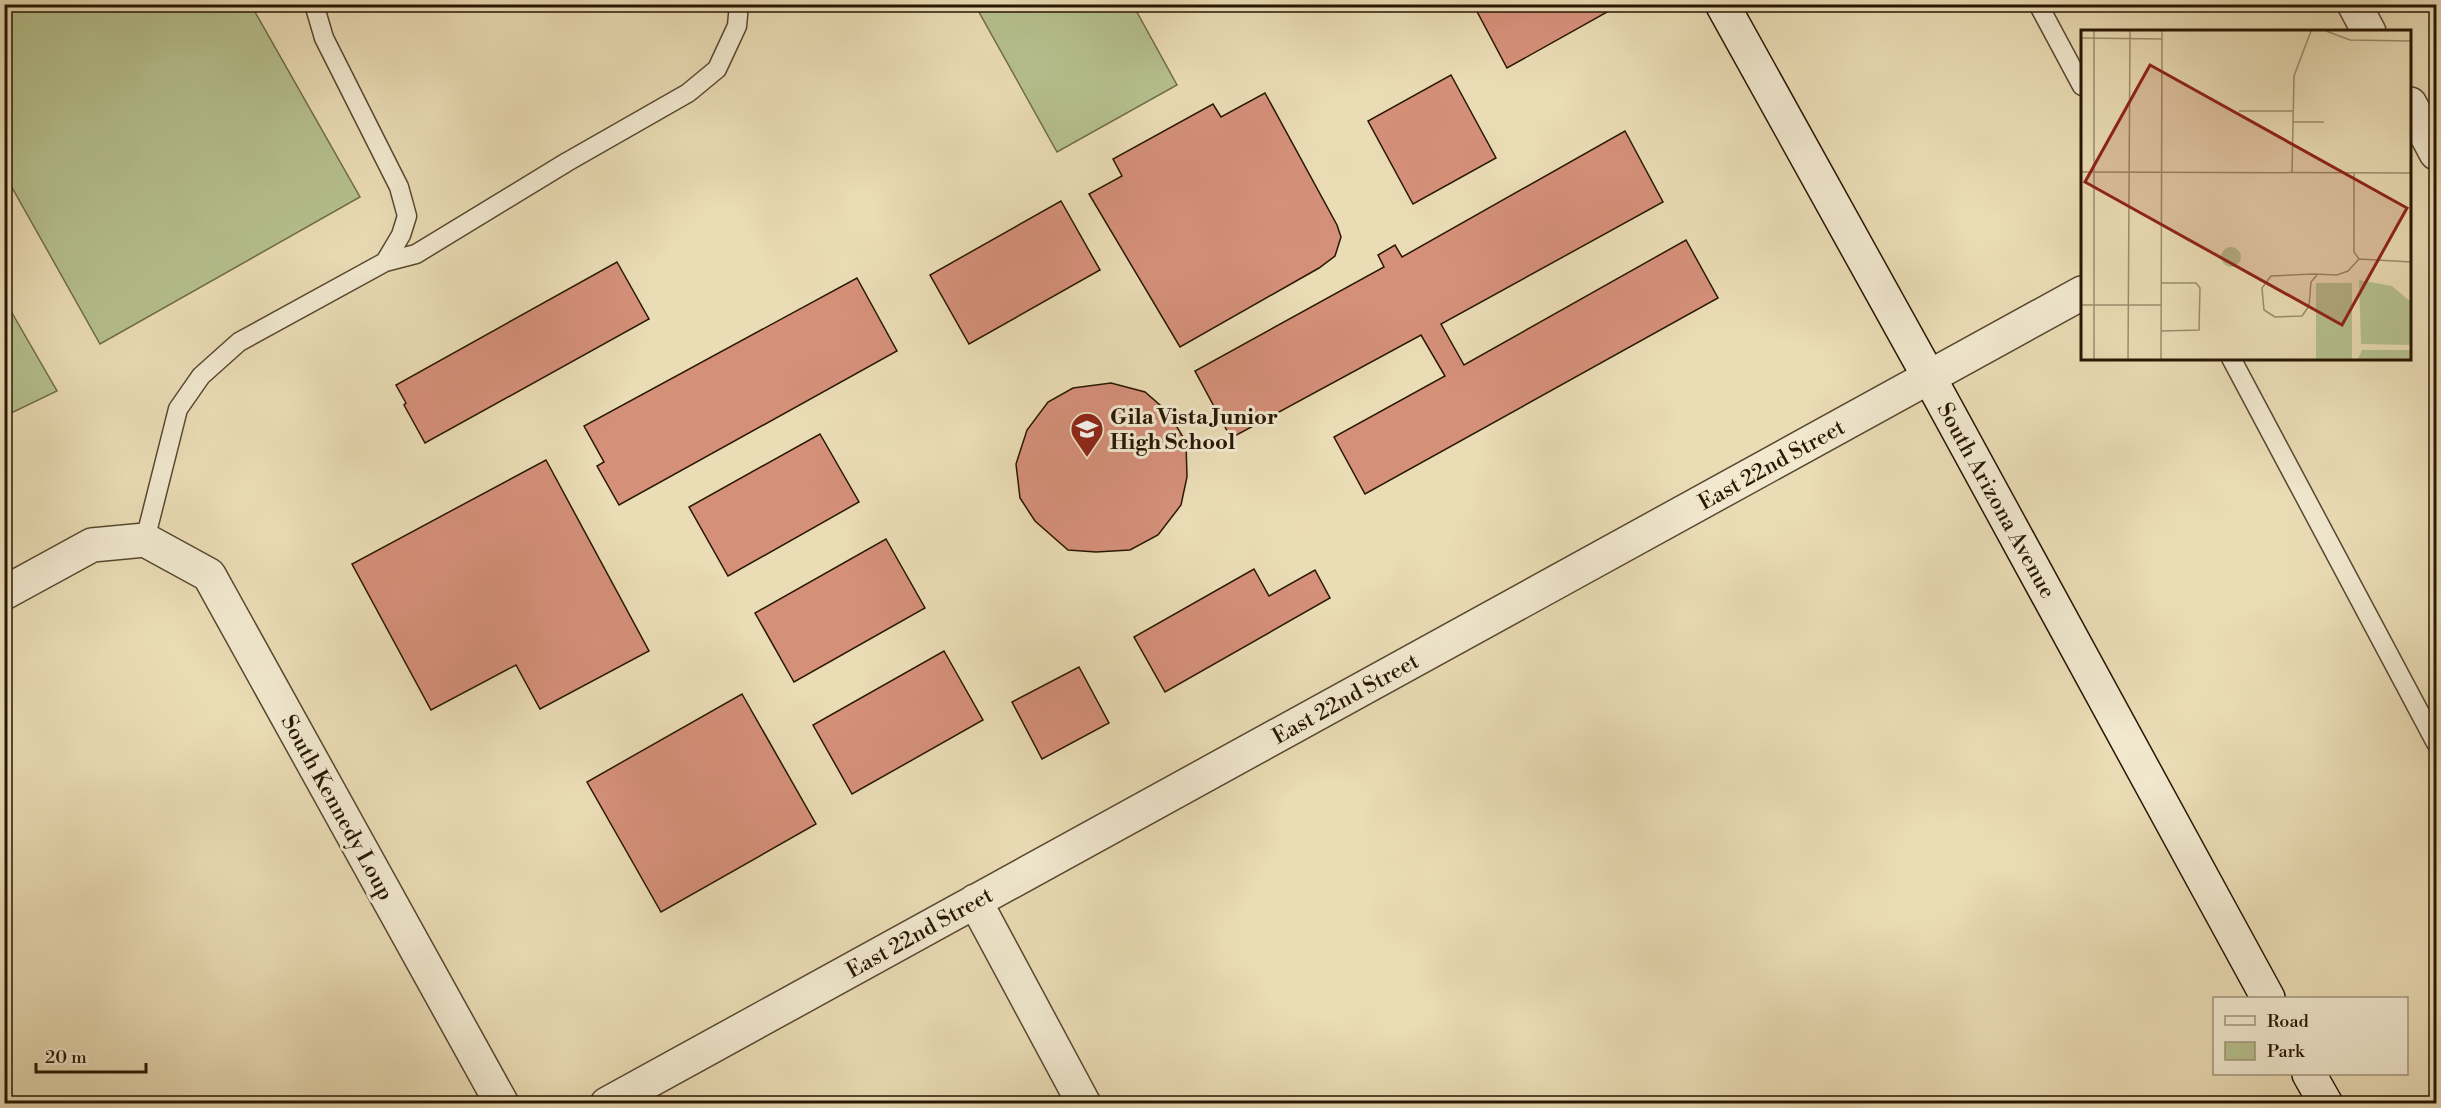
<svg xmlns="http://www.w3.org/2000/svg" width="2441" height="1108" viewBox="0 0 2441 1108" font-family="'Libre Bodoni',serif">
	<rect width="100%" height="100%" fill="#eadcb5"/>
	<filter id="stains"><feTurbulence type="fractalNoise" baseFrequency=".00333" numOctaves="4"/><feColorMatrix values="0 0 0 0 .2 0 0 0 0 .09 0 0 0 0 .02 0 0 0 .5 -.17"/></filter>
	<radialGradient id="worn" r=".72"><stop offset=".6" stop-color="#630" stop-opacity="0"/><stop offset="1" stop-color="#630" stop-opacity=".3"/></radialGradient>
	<path fill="#b5c08e" stroke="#6e6c48" stroke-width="1.5" d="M4,5H251L360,197L100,344L5,175Z
		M975,5H1133L1177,85L1057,152Z
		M4,299L57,391L5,416H4Z"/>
	<path fill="#d5907a" stroke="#281702" stroke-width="1.5" d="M1473,4H1606L1609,11L1507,68Z
		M1451,75L1496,158L1413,204L1368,121Z
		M1265,93L1337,225L1341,237L1335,256L1319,268L1180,347L1089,194L1122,176L1113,159L1213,104L1221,117Z
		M1625,131L1663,202L1441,324L1464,365L1686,240L1718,298L1365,494L1334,437L1445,376L1421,335L1231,438L1195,371L1384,267L1378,255L1395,245L1402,257Z
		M1061,201L1100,270L969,344L930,275Z
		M617,262L649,319L425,443L404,405L406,403L396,385Z
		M857,278L897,351L619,505L597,466L604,462L584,426Z
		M1111,383L1145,392L1168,412L1186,442L1187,477L1181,505L1158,535L1130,550L1096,552L1068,550L1035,521L1020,498L1016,464L1027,430L1048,402L1073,388Z
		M820,434L859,502L728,576L689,507Z
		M546,460L649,651L540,709L516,665L431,710L352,564Z
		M886,539L925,608L794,682L755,613Z
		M1254,569L1269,596L1315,570L1330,598L1165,692L1134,637Z
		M944,651L983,720L852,794L813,725Z
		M1079,667L1109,723L1042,759L1012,702Z
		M742,694L816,824L661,912L587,782Z"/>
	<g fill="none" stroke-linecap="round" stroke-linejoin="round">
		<defs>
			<path id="lane" d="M314,4L324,38L399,187L407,216L401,235L385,262
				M2038,4L2082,86
				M2231,358L2436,743
				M145,540L178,409L201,376L239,342L385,262L416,254L567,162L688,93L717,69L737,26L739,4"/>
			<path id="street" d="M2354,4L2369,32
				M2410,104L2436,153
				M4,593L92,545L145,540L209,575L502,1104
				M975,901L1084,1104
				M607,1104L2082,293"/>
			<path id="secondary" d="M1722,4L1929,377L2268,998
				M2309,1074L2326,1104"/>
		</defs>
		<use href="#lane" stroke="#58482f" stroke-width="21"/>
		<use href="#street" stroke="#58482f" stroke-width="36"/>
		<use href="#secondary" stroke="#281702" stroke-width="36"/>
		<use href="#lane" stroke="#f1e8cf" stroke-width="18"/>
		<use href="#street" stroke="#f1e8cf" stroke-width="33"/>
		<use href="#secondary" stroke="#f1e8cf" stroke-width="33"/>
	</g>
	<defs>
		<symbol id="school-pin" viewBox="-11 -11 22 30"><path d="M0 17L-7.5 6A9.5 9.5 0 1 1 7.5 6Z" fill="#8f2418" stroke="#f1e8cf"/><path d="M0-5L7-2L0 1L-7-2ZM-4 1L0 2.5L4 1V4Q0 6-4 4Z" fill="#fff"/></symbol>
	</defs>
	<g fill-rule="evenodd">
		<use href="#school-pin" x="1068" y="410" width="38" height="52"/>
	</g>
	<g text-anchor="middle" stroke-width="6" stroke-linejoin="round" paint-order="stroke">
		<g font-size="22" font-weight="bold" fill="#281702" stroke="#f1e8cf" text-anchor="start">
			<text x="1110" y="424">Gila Vista Junior<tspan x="1110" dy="25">High School</tspan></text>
		</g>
		<g font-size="22" fill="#281702" stroke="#f1e8cf">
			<text transform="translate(1771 464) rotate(-29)" y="8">East 22nd Street</text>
			<text transform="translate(1997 500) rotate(61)" y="8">South Arizona Avenue</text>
			<text transform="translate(1345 698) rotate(-29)" y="8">East 22nd Street</text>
			<text transform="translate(338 807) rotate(61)" y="8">South Kennedy Loup</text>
			<text transform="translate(919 932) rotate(-29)" y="8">East 22nd Street</text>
		</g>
	</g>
	<g transform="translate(2081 30)">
		<rect width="330" height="330" fill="#eadcb5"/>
		<path d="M140 227a10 10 0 1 1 20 0a10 10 0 1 1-20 0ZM278,250L311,256L330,272V315L280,314ZM235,253H271V329H235ZM281,320H330V329H277Z" fill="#b5c08e"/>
		<path fill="none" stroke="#9c8d6d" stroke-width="1.5" d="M13,1V329M245,1L269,10L330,11M0,8L81,9M158,81H212M212,92H243M0,142L330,143M211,143L213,46L230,1M273,143V222L278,229M278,229L330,232M236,245L230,252L228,276L221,286L194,287L183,280L181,258L190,246L232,244L256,245L267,241L278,229M80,253H115L119,258L118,300L80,301M0,275H80M47,329L49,1M80,329L81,1"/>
		<path fill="#8f2418" fill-opacity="0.15" stroke="#8f2418" stroke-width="3" d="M69,35L326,178L261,295L4,152Z"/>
		<rect width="330" height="330" fill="none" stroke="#281702" stroke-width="3"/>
	</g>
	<rect width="2441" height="1108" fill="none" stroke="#eadcb5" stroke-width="24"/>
	<rect x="6" y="6" width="2429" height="1096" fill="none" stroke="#281702" stroke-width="3"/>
	<rect x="12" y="12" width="2417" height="1084" fill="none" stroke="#281702" stroke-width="1.5"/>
	<rect x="2213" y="997" width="195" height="78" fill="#f1e8cf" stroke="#a1947d" stroke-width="1.5"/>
	<rect x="2225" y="1016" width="30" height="9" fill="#f1e8cf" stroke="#a1947d" stroke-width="1.5"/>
	<text x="2267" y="1027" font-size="18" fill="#281702">Road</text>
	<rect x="2225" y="1042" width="30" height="18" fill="#b5c08e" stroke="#a1947d" stroke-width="1.5"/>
	<text x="2267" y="1057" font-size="18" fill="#281702">Park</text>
	<path d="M36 1063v9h110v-9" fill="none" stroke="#281702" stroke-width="3"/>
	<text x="45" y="1063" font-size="18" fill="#281702" stroke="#f1e8cf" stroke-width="4.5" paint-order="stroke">20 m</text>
	<rect width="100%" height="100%" filter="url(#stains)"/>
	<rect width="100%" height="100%" fill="url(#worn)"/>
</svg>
